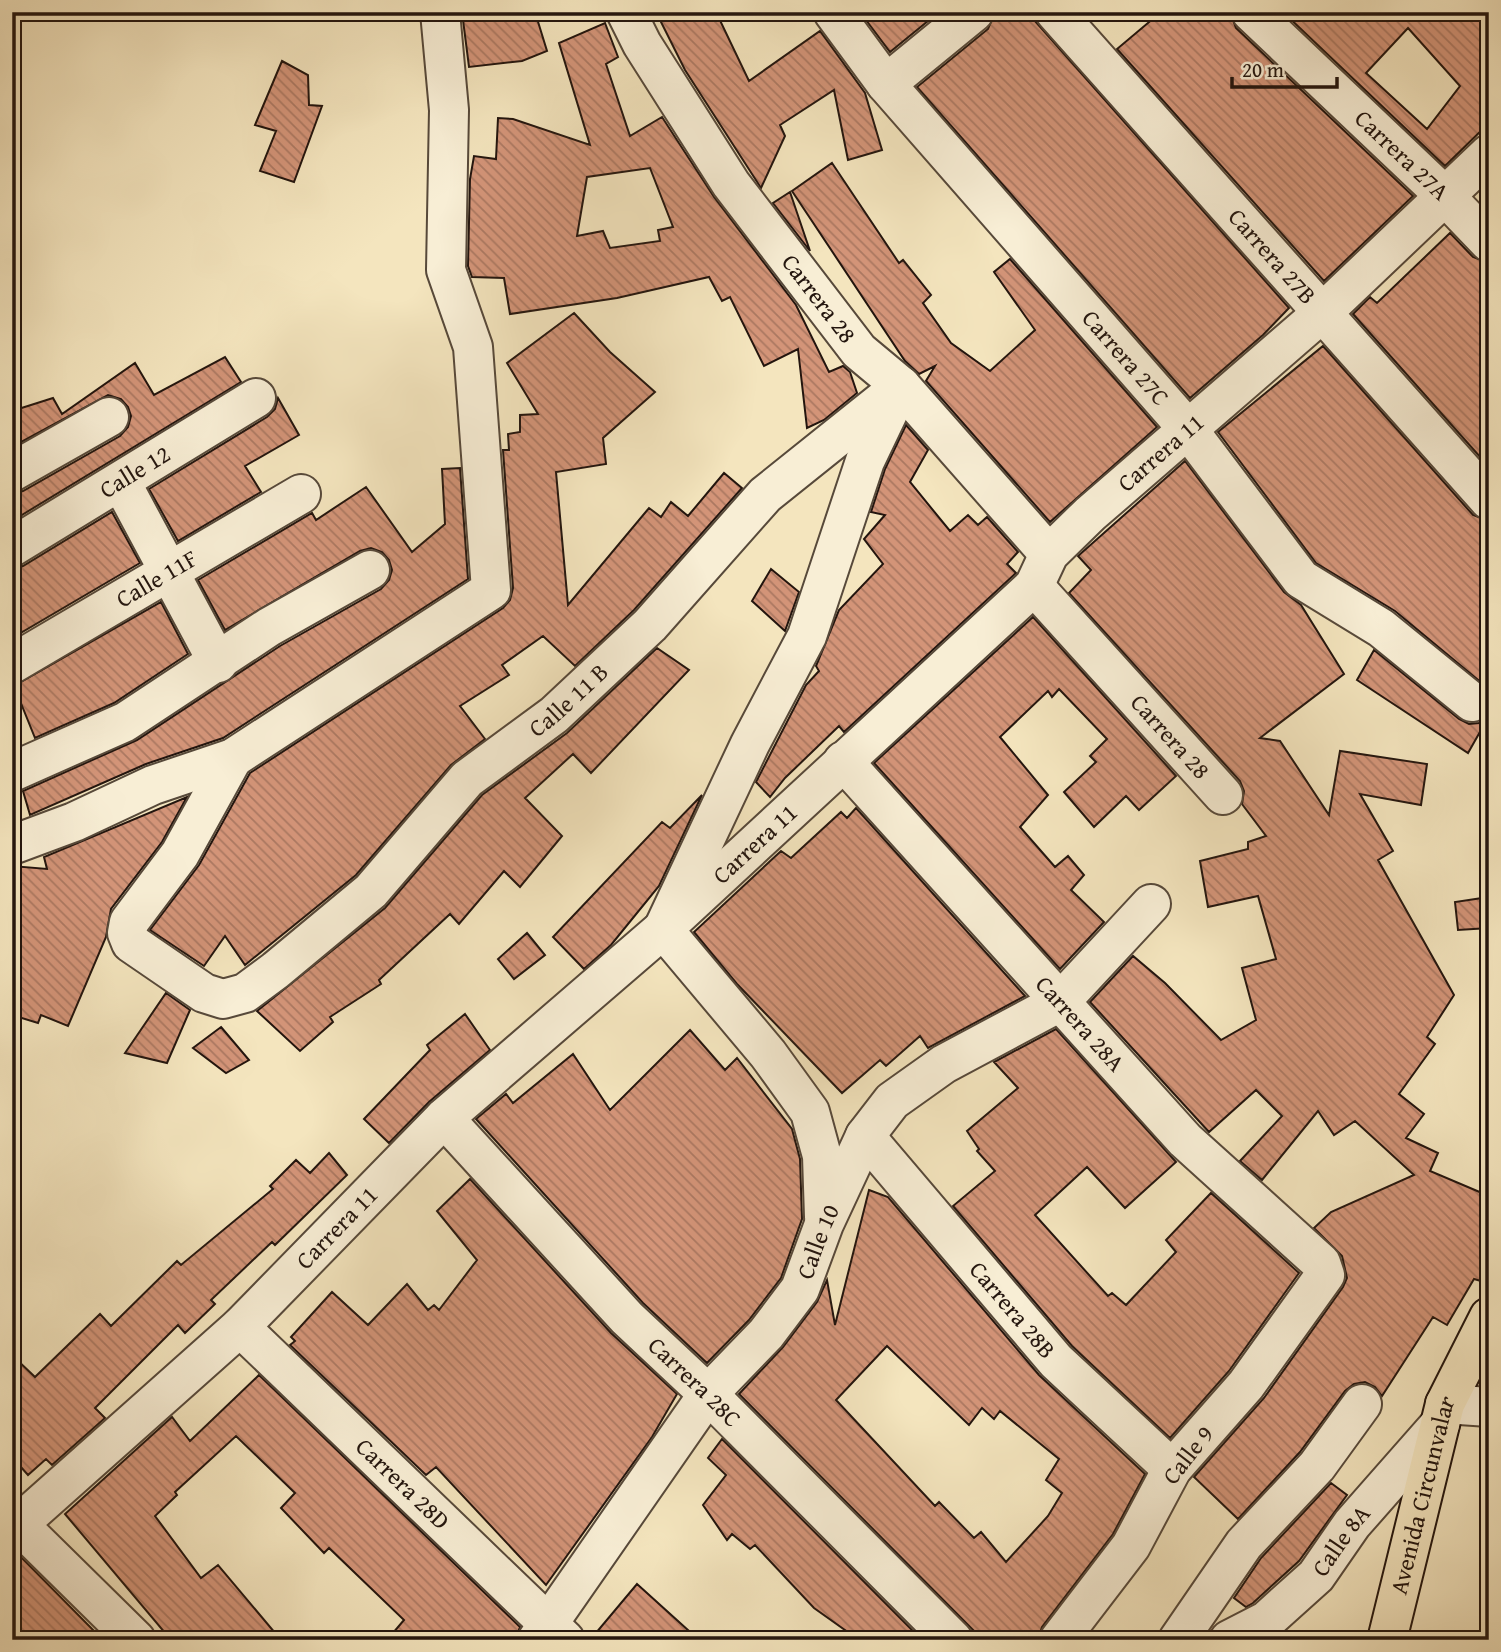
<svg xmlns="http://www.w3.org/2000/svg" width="1501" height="1652" viewBox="0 0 1501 1652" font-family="'Gentium Book Plus',serif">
	<defs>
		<pattern id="building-back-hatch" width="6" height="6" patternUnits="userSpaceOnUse" patternTransform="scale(1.75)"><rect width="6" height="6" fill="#d39478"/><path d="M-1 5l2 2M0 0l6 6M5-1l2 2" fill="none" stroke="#ab7861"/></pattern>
	</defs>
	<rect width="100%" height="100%" fill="#f4e5be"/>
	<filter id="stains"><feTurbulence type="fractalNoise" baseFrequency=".00286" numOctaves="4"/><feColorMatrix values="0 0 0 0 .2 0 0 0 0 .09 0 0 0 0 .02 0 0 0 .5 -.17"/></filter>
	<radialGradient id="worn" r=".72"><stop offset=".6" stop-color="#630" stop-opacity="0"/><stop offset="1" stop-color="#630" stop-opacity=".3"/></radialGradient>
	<path fill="url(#building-back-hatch)" stroke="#23150e" stroke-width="2" fill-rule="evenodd" d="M496,12H535L547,51L522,61L469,67L463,20Z
		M656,12H716L749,81L820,31L865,93L882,150L848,160L834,90L780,125L785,136L761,188L685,70Z
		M860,12H939L890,52Z
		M995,12H1027L1289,308L1263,335L1190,398L917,87L988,29Z
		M1161,12H1230L1236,28L1413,196L1324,281L1117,49Z
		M1283,12H1475L1489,26V123L1445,166ZM1408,28L1460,86L1427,129L1366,73Z
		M605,23L618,57L606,64L630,136L662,117L714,197L796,305L829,372L843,366L850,372L857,393L824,420L807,428L798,349L764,366L730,297L722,301L709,277L617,298L510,314L504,278L472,277L468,266L470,179L474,156L496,159L498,118L513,119L590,145L559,43ZM650,168L673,227L658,230L660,241L610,248L603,231L577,236L587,177Z
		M282,61L308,75L309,105L322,106L294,182L260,171L276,131L255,125Z
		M832,163L899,263L903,260L931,295L923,303L951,343L990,371L1035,330L994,272L1010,259L1157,427L1050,522L926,381L935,366L919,374L905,361L792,191Z
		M790,192L810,251L773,203Z
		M1450,233L1473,257L1489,263V467L1353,314L1370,297L1377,303Z
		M574,313L610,352L655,392L603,438L606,464L556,472L568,605L649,508L661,517L671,502L688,516L724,473L742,488L634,610L575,666L543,636L502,665L509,675L460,706L485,739L451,765L356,875L245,965L225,936L204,966L150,930L199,865L250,773L503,608L510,600L513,588L503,450H509L508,434L520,432V415L538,414L507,363Z
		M1323,346L1473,515L1489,521V689L1395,611L1316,563L1218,432Z
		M225,357L241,382L12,521V494L23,491L120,436L128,427L131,416L128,407L121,399L108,395L12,447V411L53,398L62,414L135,363L154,395Z
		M278,398L299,435L245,466L261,492L178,541L149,489L267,417L275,409Z
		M906,425L928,450L910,482L950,531L968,515L978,525L987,517L1018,552L1007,564L1016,573L844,732L839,726L785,778L770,797L756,782L806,685L819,671L816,666L839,610L883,564L864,539L885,515L871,512L885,469Z
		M1185,461L1284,592L1301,605L1344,674L1260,738L1280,741L1329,815L1340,751L1427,764L1421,805L1360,794L1393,851L1378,860L1454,995L1427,1037L1435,1044L1399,1094L1424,1114L1406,1138L1438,1153L1430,1171L1489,1196V1266L1481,1281L1474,1279L1447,1325L1433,1317L1382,1396L1375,1387L1365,1382L1354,1384L1345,1391L1300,1452L1238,1519L1194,1477L1264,1398L1343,1287L1347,1278L1342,1256L1314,1228L1331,1212L1414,1175L1355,1121L1334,1135L1318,1111L1262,1180L1240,1161L1282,1116L1256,1090L1209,1132L1090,1002L1133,956L1165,983L1221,1040L1256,1020L1242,968L1276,959L1258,896L1208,907L1200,861L1248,849V842L1266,836L1242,804L1244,791L1240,781L1069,593L1091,570L1078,556Z
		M460,468L468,579L223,738L146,764L30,815L23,791L137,740L280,646L381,589L389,580L392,570L389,560L382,552L371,548L360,551L225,630L198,580L312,513L316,520L366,487L412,552L445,524L442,469Z
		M112,512L140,563L12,638V569L23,566Z
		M771,569L799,592L785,631L752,601Z
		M161,602L188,654L114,703L35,738L14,686Z
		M1033,617L1176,776L1139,810L1126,796L1094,827L1064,792L1096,762L1090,756L1107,739L1059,689L1052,697L1048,691L1000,737L1048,795L1020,827L1055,867L1068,856L1084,875L1071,890L1104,922L1060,969L874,763Z
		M657,648L689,670L591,773L573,754L525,798L562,836L520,887L504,871L459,924L450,914L379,980L381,984L330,1017L333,1022L300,1051L257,1011L385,908L482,795L567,733Z
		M1374,650L1459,719L1469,724L1479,723L1489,716L1468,753L1357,680Z
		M702,795L659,886L611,945L584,969L553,937L662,822L670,828Z
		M187,797L162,842L111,909L106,937L68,1026L41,1015L38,1023L12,1015V866L47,869L44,857Z
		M856,808L1025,996L928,1048L920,1036L886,1066L880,1060L842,1093L737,984L694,932L781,851L791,858L841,812L847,818Z
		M1489,897V928L1458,930L1455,902Z
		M527,933L545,955L514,979L498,959Z
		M166,993L190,1010L167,1063L125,1053Z
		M465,1014L490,1050L429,1102L389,1143L364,1119L430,1050L427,1045Z
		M221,1027L249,1060L226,1073L193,1048Z
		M1056,1029L1176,1162L1125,1208L1087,1167L1035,1215L1108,1296L1112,1293L1126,1305L1176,1252L1166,1240L1211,1193L1299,1273L1229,1371L1170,1438L1072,1346L953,1206L995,1171L977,1151L979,1149L967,1131L1018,1088L994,1062Z
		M690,1030L725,1070L737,1058L792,1129L800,1159L802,1219L781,1278L749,1320L707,1363L643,1303L476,1119L506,1094L513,1103L573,1054L610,1110Z
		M329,1153L347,1175L275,1245L272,1242L211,1300L215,1304L185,1333L178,1325L95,1408L105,1418L52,1465L46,1459L28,1475L12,1457V1355L35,1377L100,1314L111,1326L177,1261L181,1265L273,1189L270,1186L296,1160L310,1173Z
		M470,1179L611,1333L677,1394L652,1437L546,1585L436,1467L426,1475L290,1345L295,1341L291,1337L332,1292L368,1325L407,1284L428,1310L434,1305L439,1310L477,1260L437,1211Z
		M869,1190L888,1197L1039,1375L1145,1474L1113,1534L1042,1627L1038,1640H983L739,1394L783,1347L817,1302L827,1280L835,1325ZM887,1346L969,1425L982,1408L994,1419L1000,1411L1059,1459L1046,1480L1062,1493L1048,1516L1006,1562L981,1532L974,1538L939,1502L935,1506L836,1400Z
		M259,1375L520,1627L515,1640H387L404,1620L329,1548L324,1553L281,1508L295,1493L236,1436L175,1492L177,1495L155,1516L201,1578L218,1565L281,1640H171L65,1514L172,1417L190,1441Z
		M722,1439L914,1632L908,1640H859L814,1608L755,1545L750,1549L732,1534L727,1540L703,1505L726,1475L708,1458Z
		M1331,1483L1347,1495L1299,1561L1253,1603L1246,1607L1234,1598L1261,1558Z
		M12,1551H15L103,1640H12Z
		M637,1584L699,1640H590Z"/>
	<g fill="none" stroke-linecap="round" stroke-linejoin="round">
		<defs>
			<g id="minor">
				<path id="s1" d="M626,12L642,44L731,184L859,351L901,386L1049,554"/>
				<path id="s2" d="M833,12L886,84L1187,428L1301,579L1381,628L1472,702"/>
				<path id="s3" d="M1055,12L1489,500"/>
				<path id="s4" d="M1251,12L1445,196L1489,242"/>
				<path d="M886,84L974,12"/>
				<path d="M12,472L109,417"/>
				<path d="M121,482L218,663"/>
				<path id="s5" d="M12,547L256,398"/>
				<path id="s6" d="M1034,586L1223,795"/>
				<path id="s7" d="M12,664L301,494"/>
				<path id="s8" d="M233,758L180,854L129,922L127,933L131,943L204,993L223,999L245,993L276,970L371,891L467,779L554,715L650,625L765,495L901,386"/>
				<path id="s9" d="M843,761L1185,1140L1321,1263L1325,1275L1246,1385L1172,1469L1131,1546L1059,1640"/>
				<path d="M12,772L125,722L269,627L370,570"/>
				<path d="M12,845L74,822L153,785L233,758L491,590L473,347L446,270L449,110L440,12"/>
				<path id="s10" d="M444,1118L627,1318L708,1394L953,1640"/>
				<path id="s11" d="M865,1136L1056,1361L1172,1469"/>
				<path d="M824,1217L822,1156L810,1112L768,1054L663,929L750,744L807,636L865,461L897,394"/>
				<path id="s12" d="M240,1327L565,1640"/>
				<path d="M1445,1404L1489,1407"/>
				<path d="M12,1518L136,1640"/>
				<path id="s13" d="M12,1530L240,1327L444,1118L663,929L1034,586L1049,554L1090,514L1322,313L1489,154"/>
				<path id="s14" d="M537,1640L708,1394L766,1334L800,1289L824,1224L865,1136L892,1101L944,1064L1060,1002L1151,904"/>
				<path d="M1178,1640L1244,1544L1317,1466L1362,1404"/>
				<path id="s15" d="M1229,1640L1266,1621L1316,1576L1352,1524L1440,1424"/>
			</g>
			<g id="major">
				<path id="s16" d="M1387,1640L1445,1404L1489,1317"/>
			</g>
		</defs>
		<use href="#minor" stroke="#57493a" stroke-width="42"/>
		<use href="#major" stroke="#23150e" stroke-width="42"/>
		<use href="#minor" stroke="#f8eed5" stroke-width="38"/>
		<use href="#major" stroke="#f4e5be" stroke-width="38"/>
	</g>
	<g text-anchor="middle" stroke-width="7" stroke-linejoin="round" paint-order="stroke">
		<g font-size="24" fill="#23150e" stroke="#f8eed5">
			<text dy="8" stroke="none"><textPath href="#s4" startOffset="208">Carrera 27A</textPath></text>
			<text dy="8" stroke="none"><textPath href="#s3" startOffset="327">Carrera 27B</textPath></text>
			<text dy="8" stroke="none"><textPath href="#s1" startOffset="346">Carrera 28</textPath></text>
			<text dy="8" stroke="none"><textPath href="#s2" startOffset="453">Carrera 27C</textPath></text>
			<text dy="8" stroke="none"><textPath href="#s13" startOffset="1578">Carrera 11</textPath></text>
			<text dy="8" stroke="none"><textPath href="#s5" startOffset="144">Calle 12</textPath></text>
			<text dy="8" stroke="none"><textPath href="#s7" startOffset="168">Calle 11F</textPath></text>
			<text dy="8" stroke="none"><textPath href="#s8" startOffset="786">Calle 11 B</textPath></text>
			<text dy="8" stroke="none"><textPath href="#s6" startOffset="203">Carrera 28</textPath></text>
			<text dy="8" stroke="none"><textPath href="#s13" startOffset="1012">Carrera 11</textPath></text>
			<text dy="8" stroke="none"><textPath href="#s9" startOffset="354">Carrera 28A</textPath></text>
			<text dy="8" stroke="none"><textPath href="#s13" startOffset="444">Carrera 11</textPath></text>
			<text dy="8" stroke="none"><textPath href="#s14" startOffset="490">Calle 10</textPath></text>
			<text dy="8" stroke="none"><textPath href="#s11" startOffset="228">Carrera 28B</textPath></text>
			<text dy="8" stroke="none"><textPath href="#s10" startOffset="364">Carrera 28C</textPath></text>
			<text transform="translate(1188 1455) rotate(-52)" y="8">Calle 9</text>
			<text dy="8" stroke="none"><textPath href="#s12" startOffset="226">Carrera 28D</textPath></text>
			<text dy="8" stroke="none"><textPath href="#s16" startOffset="149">Avenida Circunvalar</textPath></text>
			<text dy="8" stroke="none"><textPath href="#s15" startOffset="152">Calle 8A</textPath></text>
		</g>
	</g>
	<rect width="1501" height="1652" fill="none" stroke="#f4e5be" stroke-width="42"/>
	<rect x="14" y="14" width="1473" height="1624" fill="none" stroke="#23150e" stroke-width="3.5"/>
	<rect x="21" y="21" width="1459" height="1610" fill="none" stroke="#23150e" stroke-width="2"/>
	<path d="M1232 77v10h105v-10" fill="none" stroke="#23150e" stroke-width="3.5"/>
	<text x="1242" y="77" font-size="21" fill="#23150e" stroke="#f8eed5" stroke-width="5" paint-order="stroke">20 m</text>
	<rect width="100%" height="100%" filter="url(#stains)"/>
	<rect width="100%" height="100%" fill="url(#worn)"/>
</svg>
